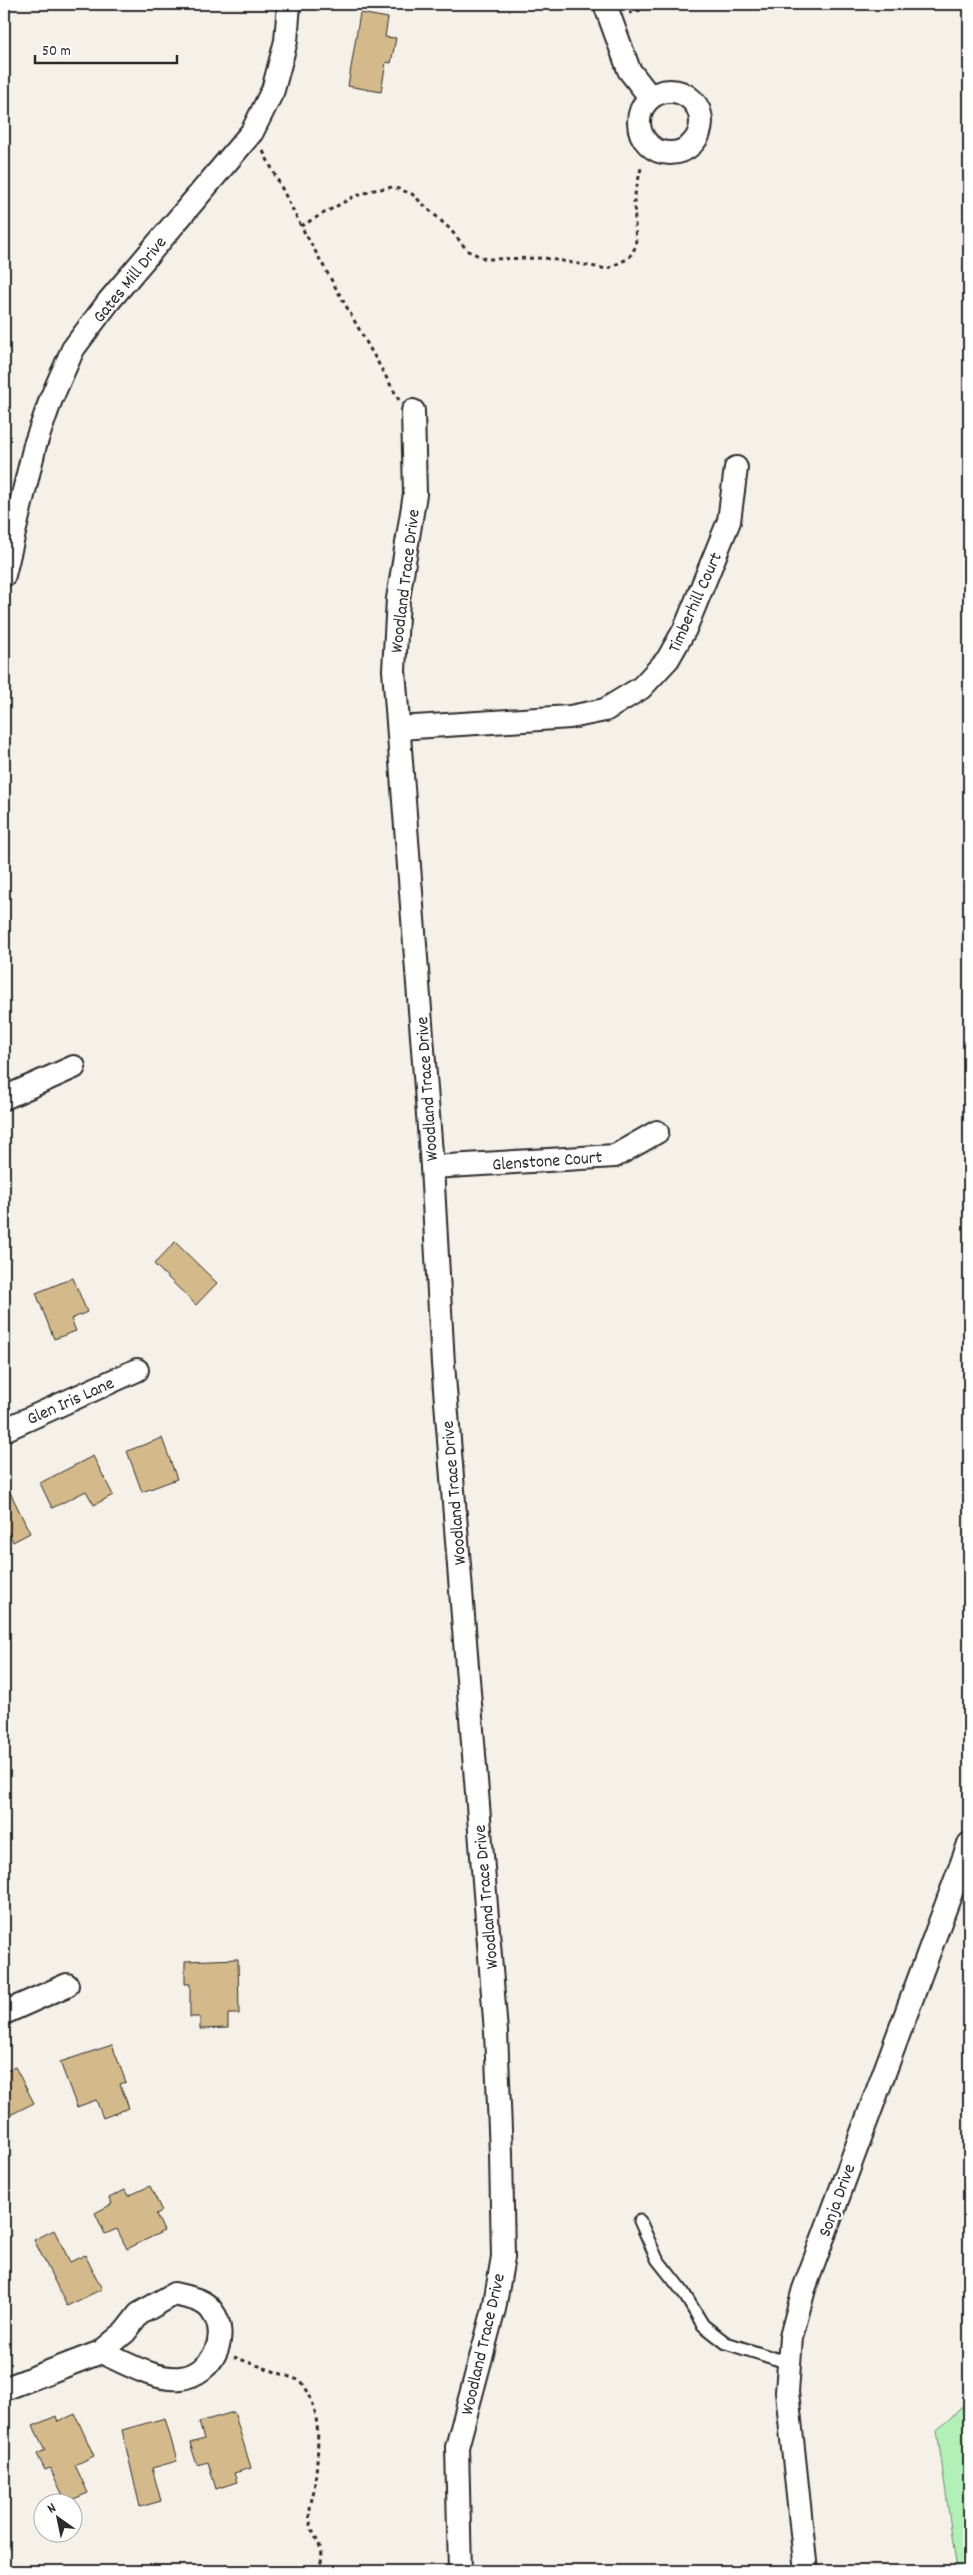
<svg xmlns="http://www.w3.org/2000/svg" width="973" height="2575" viewBox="0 0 973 2575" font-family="Dekko,sans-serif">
	<rect width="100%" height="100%" fill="#f6f1e8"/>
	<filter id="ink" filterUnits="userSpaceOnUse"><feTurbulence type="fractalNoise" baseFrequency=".02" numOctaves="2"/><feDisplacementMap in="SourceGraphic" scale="10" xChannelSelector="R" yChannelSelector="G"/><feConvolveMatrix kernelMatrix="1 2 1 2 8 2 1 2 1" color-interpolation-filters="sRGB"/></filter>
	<g filter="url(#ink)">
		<path fill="#b1f0b7" stroke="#6e8e71" d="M969,2401V2571H957L937,2430Z"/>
		<path fill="#d4ba8a" stroke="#2b2b2b" d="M360,13L388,18L385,37L396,38L391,63L386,62L381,92L348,86Z
			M175,1242L217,1283L196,1305L154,1264Z
			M73,1278L87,1312L71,1319L76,1331L54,1339L36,1293Z
			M162,1438L177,1479L142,1492L127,1451Z
			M93,1456L113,1495L94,1505L86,1491L52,1508L40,1483Z
			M4,1480L30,1533L13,1542L9,1533L4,1536Z
			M238,1959L239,2014H228V2028L200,2029V2017H190V1984H185V1961Z
			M112,2045L126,2082L120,2084L129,2108L103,2118L96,2100L77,2107L60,2062Z
			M15,2067L34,2103L4,2118V2072Z
			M150,2186L162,2211L156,2214L164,2231L127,2249L117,2229L105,2234L95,2213L112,2204L109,2198L125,2190L128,2196Z
			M54,2230L70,2262L85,2255L102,2289L67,2306L34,2240Z
			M234,2412L251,2468L234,2473L237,2482L216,2489L208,2462L197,2465L190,2443L204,2439L199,2422Z
			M75,2414L94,2456L75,2465L88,2493L66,2502L50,2468L45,2470L37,2454L45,2450L33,2426L56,2416L58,2422Z
			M165,2418L177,2461L152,2468L161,2501L140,2507L122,2430Z"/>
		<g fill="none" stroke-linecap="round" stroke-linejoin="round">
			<defs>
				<path id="lane" d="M640,2221L657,2259L683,2292L703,2325L726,2343L789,2363"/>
				<path id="street" d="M605,4L629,70L650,97
					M639 122a31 31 0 1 1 62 0a31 31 0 1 1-62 0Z
					M413,411L415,494L398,599L394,670L432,1167L443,1364L496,2032L501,2154L503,2257L494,2309L457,2447L460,2571
					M4,575L35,445L51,399L73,349L109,301L252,132L273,90L286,41L289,4
					M399,728L570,717L605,710L641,688L668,659L685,629L729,521L736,468
					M4,1098L74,1067
					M432,1167L615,1156L657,1132
					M4,1430L137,1370
					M4,2013L67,1985
					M4,2389L101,2352L125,2332L139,2314L174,2294C187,2297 204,2299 212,2311C231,2337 212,2374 181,2378C155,2381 124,2362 101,2352
					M806,2571L787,2392L791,2337L804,2289L969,1844"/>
			</defs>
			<use href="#lane" stroke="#2b2b2b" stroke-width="15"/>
			<use href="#street" stroke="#2b2b2b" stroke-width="26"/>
			<path stroke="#2b2b2b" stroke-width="3" stroke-dasharray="4 4" stroke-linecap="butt" d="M813,4H815
				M629,13L664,4
				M263,151L301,226L399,400
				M301,226L353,197L374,190L393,187L412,194L450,229L468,251L486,259L545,258L607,269L629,258L636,246L634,199L641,168
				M234,2357L301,2381C324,2411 318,2456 314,2490C312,2499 308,2512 310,2521C313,2542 330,2549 317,2571"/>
			<use href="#lane" stroke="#fff" stroke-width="11"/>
			<use href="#street" stroke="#fff" stroke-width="22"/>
		</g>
	</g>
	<g text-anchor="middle" stroke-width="4.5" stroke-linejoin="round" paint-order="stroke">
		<g font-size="18" fill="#2b2b2b" stroke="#fff">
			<text transform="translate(129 279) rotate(-51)" y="6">Gates Mill Drive</text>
			<text transform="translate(404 581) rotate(-83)" y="6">Woodland Trace Drive</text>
			<text transform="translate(694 602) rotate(-66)" y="6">Timberhill Court</text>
			<text transform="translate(426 1089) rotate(-94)" y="6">Woodland Trace Drive</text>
			<text transform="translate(547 1160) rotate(-4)" y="6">Glenstone Court</text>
			<text transform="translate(70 1400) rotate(-24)" y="6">Glen Iris Lane</text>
			<text transform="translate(453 1493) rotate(-95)" y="6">Woodland Trace Drive</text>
			<text transform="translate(485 1897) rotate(-95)" y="6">Woodland Trace Drive</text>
			<text transform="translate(836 2200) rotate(-70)" y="6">Sonja Drive</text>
			<text transform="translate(482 2344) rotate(-77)" y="6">Woodland Trace Drive</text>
		</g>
	</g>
	<rect width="973" height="2575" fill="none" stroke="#fff" stroke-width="20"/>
	<rect x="10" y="10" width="953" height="2555" fill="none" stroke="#2b2b2b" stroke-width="2" filter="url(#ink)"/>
	<g transform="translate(58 2518) rotate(327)"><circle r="24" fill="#ffffff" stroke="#aaaaaa"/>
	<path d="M0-4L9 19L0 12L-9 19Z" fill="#2b2b2b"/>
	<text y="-8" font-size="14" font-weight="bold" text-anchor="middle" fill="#2b2b2b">N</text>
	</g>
	<path d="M35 55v8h142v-8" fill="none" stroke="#2b2b2b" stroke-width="2.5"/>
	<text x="42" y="55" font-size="15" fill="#2b2b2b" stroke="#ffffff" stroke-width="4" paint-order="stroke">50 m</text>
</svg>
